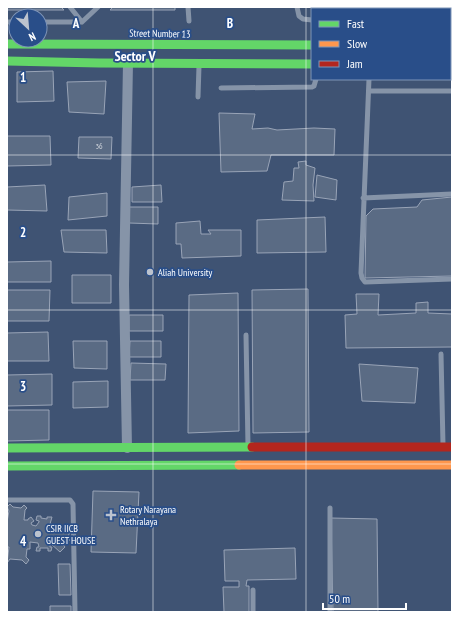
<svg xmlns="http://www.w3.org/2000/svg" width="459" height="619" viewBox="0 0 459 619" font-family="'PT Sans Narrow',sans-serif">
	<rect width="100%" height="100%" fill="#3f5373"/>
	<path fill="#5a6b84" stroke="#99a4b7" d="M7,7H61L64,10H7Z
		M113,7H175V10H110Z
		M53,71L54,101L17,102V72Z
		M106,81L104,114L69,112L67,82Z
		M219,113L255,114L252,129L268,128L277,130L314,128L335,129L334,155H271L267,171L221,172Z
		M7,136H50L51,165L7,166Z
		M79,137H112L111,159L78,158Z
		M306,161V165L315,168L313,185L314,201L282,200L284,182L293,181L294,168H299L298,162Z
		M317,175L337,180L336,200L315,197Z
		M45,185L47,211L7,210V187Z
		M161,185L162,202H132V187Z
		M107,193V216L68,220L69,197Z
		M452,197V276L365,278L366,216L373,209L417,207L422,200Z
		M129,207H158V224L129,223Z
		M325,217L326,252L257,253V220Z
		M200,221L201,234H211L208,230H241V256L182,258L181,244H176V223Z
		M61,230H106L107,253L64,252Z
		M51,261V282H7V262Z
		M72,275H111V303H72Z
		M308,289L309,432L253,433L252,290Z
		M7,290H50L49,321H7Z
		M238,293L239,431L188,433L189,295Z
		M356,294H379L378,315L416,313V303L428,302V313L452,314V347L346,348L345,315L357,314Z
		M129,315H163V331H129Z
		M48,332L49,361H7V333Z
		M73,341H107V369L74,368Z
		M130,341H161V357H129Z
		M131,363L166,364L165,380H130Z
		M359,364L418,368L415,403L362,401Z
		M52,374V405L7,406V375Z
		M108,381V407L73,408V382Z
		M7,410H49V440L7,441Z
		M93,491L139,492L136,553L91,552Z
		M10,504L13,507L21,508L24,505L27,508L25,510L24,520H28V519L31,517L34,521L31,523L32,525L36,526L39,522V521L36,520L37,516H41V518L47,519V517H52L50,524L60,526L61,528H65L66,525L71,526L68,538H70L69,541L62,539L60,541L65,547L60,552L50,543V547H52L51,551H48V548H40V551H36L37,547H39L38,543L30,542V549H27L26,557L29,560L26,564L22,560L10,559L7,563L9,547H7V522L9,511L7,507Z
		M331,518L377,519L378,612H333Z
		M295,548L296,579L247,580L246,586H249V612H224L223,587H239V581H225L224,550Z
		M58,564H70L71,595H59Z
		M50,606H71V612H50Z"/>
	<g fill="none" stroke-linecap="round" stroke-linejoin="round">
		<path stroke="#8694a8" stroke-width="5" d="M70,7L82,22
			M188,7L189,21
			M297,7L299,16L303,19L312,20
			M439,9L441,7
			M7,22H16
			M40,22H82L98,7
			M369,79L361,273L362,278L365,282L452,279
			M221,88L312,87L314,86L316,79
			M369,91H452
			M198,97L199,66
			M363,198L452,194
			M246,335L248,446
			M441,354L443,445
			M7,500H70L73,504L75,612
			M253,590V612
			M330,612V508"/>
		<path stroke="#8694a8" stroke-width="10" d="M127,448L124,285L128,63"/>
		<path stroke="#63d668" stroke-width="9" d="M7,44L312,45
			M7,61L99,63L312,64
			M450,64H452
			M7,448L252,447
			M7,466L239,465"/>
		<path stroke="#ff974d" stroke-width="9" d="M450,44H452
			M239,465H452"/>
		<path stroke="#b3261e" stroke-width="9" d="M252,447H452"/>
	</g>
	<path fill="none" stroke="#fff" stroke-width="1" stroke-opacity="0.55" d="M153,7V612M306,7V612M7,155H452M7,310H452M7,464H452"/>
	<g fill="#bcc3ce" stroke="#294e89" stroke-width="1.5">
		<circle cx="150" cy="272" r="4"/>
		<path d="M109 509h4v4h4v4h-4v4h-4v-4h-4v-4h4z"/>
		<circle cx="38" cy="534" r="4"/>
	</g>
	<g text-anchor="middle" stroke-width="3.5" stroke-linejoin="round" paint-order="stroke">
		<g font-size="8" fill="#d6dae0">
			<text x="99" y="149">36</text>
		</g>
		<g font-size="10" fill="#fff" stroke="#294e89">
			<text transform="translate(160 33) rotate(1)" y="4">Street Number 13</text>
		</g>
		<g font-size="10" fill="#fff" stroke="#294e89" text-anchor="start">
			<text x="158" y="276">Aliah University</text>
			<text x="120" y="513">Rotary Narayana<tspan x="120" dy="12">Nethralaya</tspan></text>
			<text x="46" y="532">CSIR IICB<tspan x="46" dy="12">GUEST HOUSE</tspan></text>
		</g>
		<g font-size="14" font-weight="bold" fill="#fff" stroke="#294e89">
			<text x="135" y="61">Sector V</text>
		</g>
	</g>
	<g font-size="13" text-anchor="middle" font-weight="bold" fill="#fff" stroke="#294e89" stroke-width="3.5" stroke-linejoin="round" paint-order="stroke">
		<text x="76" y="28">A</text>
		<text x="230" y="28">B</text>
		<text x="23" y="82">1</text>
		<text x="23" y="237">2</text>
		<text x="23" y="391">3</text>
		<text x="23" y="546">4</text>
	</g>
	<rect width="459" height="619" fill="none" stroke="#ffffff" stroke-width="16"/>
	<rect x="311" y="8" width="140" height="72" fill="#294e89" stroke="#7f95b8"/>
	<rect x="319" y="21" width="20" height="6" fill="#63d668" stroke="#7f95b8"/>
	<text x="347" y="28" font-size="12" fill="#ffffff">Fast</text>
	<rect x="319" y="41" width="20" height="6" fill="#ff974d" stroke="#7f95b8"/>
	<text x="347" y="48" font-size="12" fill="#ffffff">Slow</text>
	<rect x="319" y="61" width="20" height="6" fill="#b3261e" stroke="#7f95b8"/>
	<text x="347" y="68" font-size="12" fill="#ffffff">Jam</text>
	<g transform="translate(28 28) rotate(154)"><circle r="19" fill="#294e89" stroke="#7f95b8"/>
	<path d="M0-3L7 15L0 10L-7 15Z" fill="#bcc3ce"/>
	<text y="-6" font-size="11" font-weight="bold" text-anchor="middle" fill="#ffffff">N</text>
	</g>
	<path d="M323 603v6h83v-6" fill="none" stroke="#ffffff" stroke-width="2"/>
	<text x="329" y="603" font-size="12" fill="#ffffff" stroke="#294e89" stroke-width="3" paint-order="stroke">50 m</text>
</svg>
